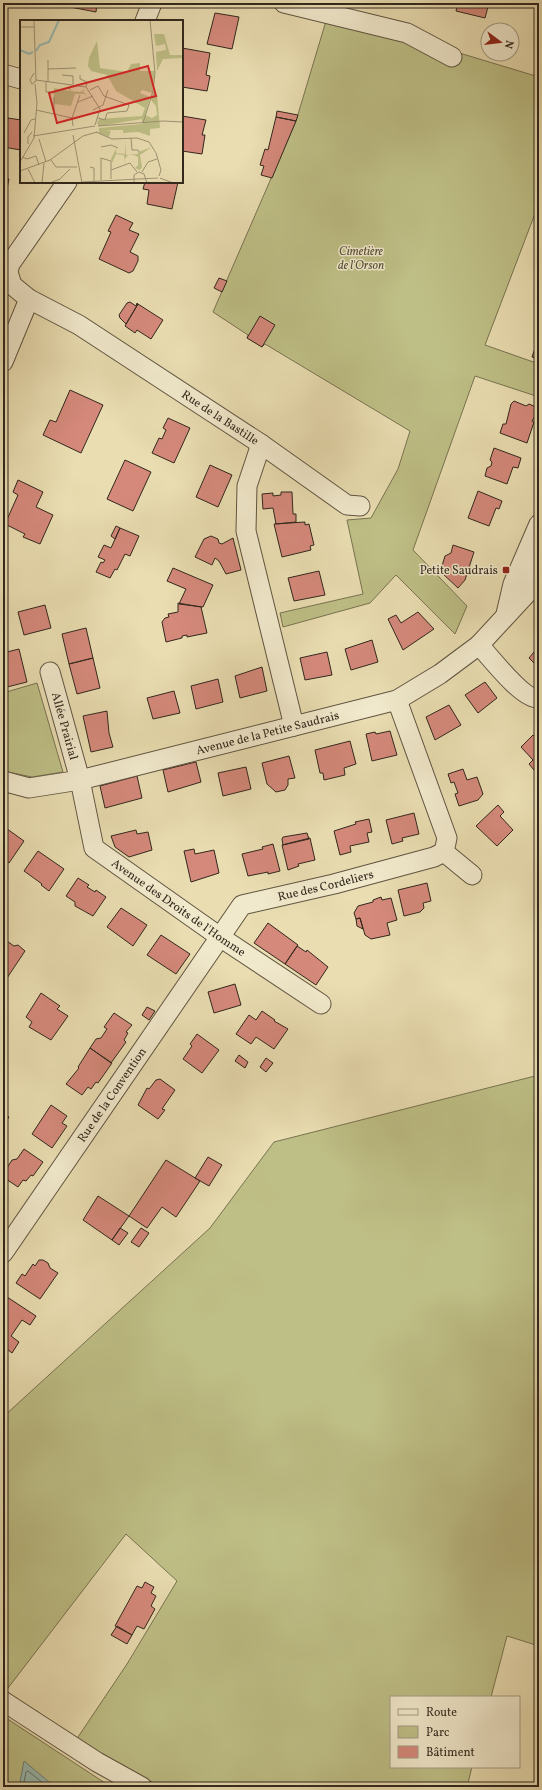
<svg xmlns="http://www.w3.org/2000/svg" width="542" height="1790" viewBox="0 0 542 1790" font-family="Vollkorn,serif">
	<rect width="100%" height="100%" fill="#e9ddb1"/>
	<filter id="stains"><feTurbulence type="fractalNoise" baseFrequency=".005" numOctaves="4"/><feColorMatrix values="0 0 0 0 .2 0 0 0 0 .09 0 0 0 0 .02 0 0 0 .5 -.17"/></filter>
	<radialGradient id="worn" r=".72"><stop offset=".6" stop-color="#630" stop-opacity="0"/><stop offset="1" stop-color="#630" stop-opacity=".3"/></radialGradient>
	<path fill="#bebf86" stroke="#787351" d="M326,21L413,39L539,77V203L485,345L539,364V397L475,376L413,550L467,606L455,634L396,575L370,603L283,627L280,613L363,594L347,520L371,518L398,469L410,431L265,344L262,347L249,339L247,338L248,335L213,312L296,121Z
		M37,683L63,772L32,777L3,771V693Z
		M539,1075V1646L507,1636L491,1697H391V1767H472L467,1787H161L76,1740L127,1664L177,1581L126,1534L5,1692L3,1690V1417L210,1228L274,1142Z
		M3,1716L105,1783L103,1787H3Z"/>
	<path fill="#99bbb2" stroke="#6f8076" d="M24,1761L55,1787H19Z"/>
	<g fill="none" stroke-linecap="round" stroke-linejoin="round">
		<path stroke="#657167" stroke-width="1" d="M23,1787L26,1772L28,1771L48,1787"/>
	</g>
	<path fill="#d5897b" stroke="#31271c" d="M70,3H97L96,12L70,7Z
		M458,3H489L485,18L456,11Z
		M215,13L239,17L232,49L207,44Z
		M182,48L210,53L206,75L210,76L207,91L182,87Z
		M492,54H506L504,60L491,57Z
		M277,111L298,115L296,121L276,117Z
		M182,116L206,120L202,135H205L202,154L182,151Z
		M276,117L296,121L272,178L261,175L264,166L260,165L265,149L268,150Z
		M8,118L21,120V150L3,147Z
		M3,178L9,179L4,202L3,201Z
		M145,182H178L172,209L147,204L149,190L143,189Z
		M116,215L133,223L129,230L139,234L130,252L138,256V261L133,271L129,273L99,259L111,232L108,231Z
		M219,278L227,281L222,292L214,288Z
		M130,302L136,306L137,303L138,304L126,324L120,318L119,315L127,303Z
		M138,304L163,320L151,339L137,330L135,333L125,326Z
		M260,316L275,325L262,347L247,338Z
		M539,337V359L532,357Z
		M70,390L103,405L81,453L43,435L50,420L56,422Z
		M514,401L526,406L529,404L538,408L539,410L532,421L534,422L527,443L500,433L503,424H506L511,404Z
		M168,418L190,428L174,463L152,453L159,438L162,439L166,430L163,428Z
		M494,448L521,458L518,468L513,467L507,484L485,476L487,468L491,466L492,462L490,460Z
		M125,460L151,472L133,511L107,499Z
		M210,465L232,475L218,507L196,497Z
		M18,480L43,492L36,507L53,515L40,544L23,537L25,534L5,524L18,495L13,492Z
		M478,491L502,501L499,509L496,508L489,526L468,518Z
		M281,492H292L293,514H296V522L276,524L273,508L263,509L262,494L273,493V496L281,495Z
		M305,522V525L309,524L314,545L310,546L311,550L282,557L274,524Z
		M116,526L120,528L115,539L111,536Z
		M120,528L139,536L130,556L125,554L117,570L115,569L110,578L96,572L101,562L103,563L105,560L98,557L104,545L111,548Z
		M211,536L218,539L219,543L222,544L233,538L241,570L226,574L219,561L215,558L212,565L195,557L204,539Z
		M453,545L474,552L465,580L458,588L442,573L444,567L442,566L445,556L451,553Z
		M173,568L213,585L203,607L179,604L186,589L167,581Z
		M319,571L325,595L294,601L288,578Z
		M178,603L201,607L207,633L187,637V635L182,636V638L166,642L162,622L165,618L169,617L168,614L178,612Z
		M45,605L51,628L24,635L18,612Z
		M418,612L434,629L403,650L388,619L396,615L401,623Z
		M86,628L93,658L69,664L62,634Z
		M372,640L378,662L351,670L345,649Z
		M539,646V668L529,658Z
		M19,649L27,682L3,688V653Z
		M327,652L332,675L305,680L300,658Z
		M93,658L100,688L77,694L69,664Z
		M262,667L267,691L240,698L235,676Z
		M218,679L223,702L196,709L191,686Z
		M485,682L497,698L478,713L465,695Z
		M174,691L180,713L153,719L147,698Z
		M449,705L461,725L435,740L426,717Z
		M107,711L109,733L113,747L91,752L83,716Z
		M390,731L397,755L372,761L366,734L375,732L376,734Z
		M533,735L539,741V776L529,764L533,760L521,747Z
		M350,741L356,764L344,768L345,775L324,780L323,773H320L315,750Z
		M289,756L295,778L288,779V785L285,790L276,792L267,784L262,763Z
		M196,762L201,782L168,792L163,770Z
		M246,767L251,789L223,796L218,773Z
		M463,769L467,780L477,777L483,794L478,800L459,806L455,794L458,793L454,782L451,783L448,774Z
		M137,776L142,798L105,808L100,786Z
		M498,805L504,812L500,816L513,830L497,846L476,826Z
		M414,813L419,834L402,838L403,841L392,844L386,820Z
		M369,819L372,832L367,833L369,842L350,846L351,852L340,855L334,831L356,824L355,822Z
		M3,826L24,841L9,863L3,859Z
		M136,830L137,834L148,832L152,850L129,857L115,847L111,836Z
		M307,833L309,839L283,845L282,839L283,837Z
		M310,838L315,860L298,864L299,866L288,870L282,845Z
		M273,844L280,871L268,874V872L248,876L242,854L263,849L262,847Z
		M194,849L195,854L214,850L219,873L191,882L184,851Z
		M38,851L64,869L49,891L41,885L42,884L24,871Z
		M78,878L89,885L87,887L95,892L96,890L106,897L93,916L75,906V902L66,896Z
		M427,883L431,901L423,903L424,908L420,912L404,916L398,890Z
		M381,897L382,900L391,898L397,920L387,923L390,935L371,939L365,935L360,918L356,919L354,913L358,906L373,902V900Z
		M121,908L147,925L133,946L107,927Z
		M360,918L363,929L357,926L356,919Z
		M268,923L298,945L285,964L254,943Z
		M161,935L190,954L176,974L147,955Z
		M4,939L14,946L18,945L25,951L7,978L3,975Z
		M297,946L306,952L307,950L328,967L316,985L285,964Z
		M235,984L241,1005L214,1013L208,992Z
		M41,993L60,1006L57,1009L68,1016L51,1040L29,1027L32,1022L26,1017Z
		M147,1007L155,1011L149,1020L142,1015Z
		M262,1011L275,1020L274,1021L288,1029L274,1049L256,1037L251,1044L236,1034L249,1015L256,1020Z
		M114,1013L132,1025L126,1032L128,1033L124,1040L126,1042L111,1063L90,1048L96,1039L101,1038L107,1029L104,1027Z
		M197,1034L219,1050L202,1073L183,1059L192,1046L190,1044Z
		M90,1048L112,1063L98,1083L96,1082L91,1089L88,1087L82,1095L66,1084L79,1068L78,1067Z
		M239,1055L248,1062L245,1068L235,1061Z
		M266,1058L273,1063L266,1072L260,1067Z
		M160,1079L175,1090L162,1109L165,1110L158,1119L138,1105L147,1088L149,1089L156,1080Z
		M51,1105L67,1116L62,1123L67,1126L52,1148L32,1134Z
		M3,1113L9,1117L3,1126Z
		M24,1149L43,1162L33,1176L31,1175L26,1181L23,1180L18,1187L3,1177V1174L12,1160L17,1159Z
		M208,1157L222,1165L209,1186L195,1178Z
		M166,1160L200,1181L176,1217L162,1207L147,1228L129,1216Z
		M98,1196L129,1216L112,1240L83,1220Z
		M3,1198L8,1201L3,1208Z
		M120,1228L128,1233L119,1245L112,1240Z
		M141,1228L149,1233L139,1247L131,1242Z
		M39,1260H43L48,1263L50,1268L58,1273L40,1299L16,1283L22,1274L25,1276L33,1264L35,1266Z
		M7,1297L36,1316L30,1325L22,1320L11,1336L19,1342L12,1353L3,1346V1302Z
		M145,1582L154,1587L151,1593L156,1596L151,1606L155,1609L144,1629L137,1626L132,1635L115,1626L137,1586L142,1588Z
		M117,1626L132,1635L127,1644L111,1635Z"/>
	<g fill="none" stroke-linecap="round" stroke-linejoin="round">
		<defs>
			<g id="minor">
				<path d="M284,3L407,33L452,57"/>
				<path d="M145,21L152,3"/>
				<path d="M3,74L21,79"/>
				<path id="s1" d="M67,182L10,264L8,272L12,285L29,299L79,325L261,444L347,505L360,506"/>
				<path d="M3,362L29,299"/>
				<path d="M261,444L247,486L246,531L294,726"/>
				<path d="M506,614L513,584L539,524"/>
				<path d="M479,645C490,657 524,701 539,698"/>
				<path id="s2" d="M50,672L80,780L94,848L220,937L321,1004"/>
				<path id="s3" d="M3,781L29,788L80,780L397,700L440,674L479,645L529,591L539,568"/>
				<path d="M444,852L472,875"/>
				<path id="s4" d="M3,1253L242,905L334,884L434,857L444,852L447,838L397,700"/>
				<path d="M3,1701L97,1762L142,1787"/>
			</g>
		</defs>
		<use href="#minor" stroke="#5f5441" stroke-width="21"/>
		<use href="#minor" stroke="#f1e9cc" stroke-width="19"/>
	</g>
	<rect fill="#8f2418" stroke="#f1e9cc" stroke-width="1.5" x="502" y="566" width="8" height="8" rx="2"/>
	<g text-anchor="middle" stroke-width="3" stroke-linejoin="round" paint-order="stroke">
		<g font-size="12" font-style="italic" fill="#544d36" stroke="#f1e9cc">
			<text x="361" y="255">Cimetière<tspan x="361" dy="14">de l'Orson</tspan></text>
		</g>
		<g font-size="12" fill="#31271c" stroke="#f1e9cc">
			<text dy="4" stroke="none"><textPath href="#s1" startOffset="369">Rue de la Bastille</textPath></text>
			<text dy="4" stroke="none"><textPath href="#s2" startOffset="56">Allée Prairial</textPath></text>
			<text dy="4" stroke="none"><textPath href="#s3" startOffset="272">Avenue de la Petite Saudrais</textPath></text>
			<text dy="4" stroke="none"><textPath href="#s4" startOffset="508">Rue des Cordeliers</textPath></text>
			<text dy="4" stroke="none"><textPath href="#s2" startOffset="285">Avenue des Droits de l'Homme</textPath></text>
			<text dy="4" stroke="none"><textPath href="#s4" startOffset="192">Rue de la Convention</textPath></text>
		</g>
		<g font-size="12" fill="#31271c" stroke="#f1e9cc" text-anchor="end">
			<text x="498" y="574">Petite Saudrais</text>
		</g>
	</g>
	<g transform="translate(20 20)">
		<rect width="163" height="163" fill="#e9ddb1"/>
		<path d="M134,14H144L150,35H163V38L143,39L137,51L136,32L146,30L145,24L136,26ZM77,21L80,48L107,52L111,44L120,43V51H135L132,73L122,70L120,73L130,77L125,95L132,98L137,95L136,86L131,80L134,71L137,74L140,108L130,109V116L118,112L103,113V110H86L91,111L89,117L79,113V108L122,104V99L79,106L77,103L79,99L122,96L125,88L96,71L87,55L71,51L68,46L69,38ZM49,65L51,71L61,72L65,68L63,72L65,73L68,78L65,74H55L51,86L34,84V68L49,71ZM105,120L106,135L118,134V132L132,127L120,135L122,147L120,150L115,148L118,145V137L114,135H108L104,140L105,144L104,135L96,134L92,143L91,139L96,129V133L105,134Z" fill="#bebf86"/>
		<path fill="none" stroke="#99bbb2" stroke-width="2" d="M0,30L9,34L13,32M16,31L20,25L29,22L39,0"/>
		<path fill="none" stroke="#9f9475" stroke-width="1" d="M0,7H14M28,49L56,48M42,55L53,56V64M60,55V59L67,62L66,67M16,60L66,67L80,89L75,105M26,62V72H30M28,62V40M12,64L16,61L14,0M12,64L10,60L14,53M70,70L78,66L84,76L109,85L107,91L87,93L85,100L78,98M34,77V94M58,82L73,76M16,90L52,98M73,90L83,85L88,70M123,103L133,71L135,53L130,0M53,106L52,98L60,75M78,106L143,101L163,102M76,112L92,119L117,118L129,122L136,133L141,150L139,156M4,113L11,100L15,99M53,115L62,163M13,116L75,106M111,118L112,130H118L119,132M19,119L26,142M8,124V117L12,112M81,127L91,125L98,128M2,137L7,139L16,136L19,145M31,140L36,147H57M0,142L14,118L17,83L15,64M70,147L74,148V161M8,149L15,163M91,150L110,143L117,152M0,151L30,140L63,116L77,112M122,152L128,142L137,139M140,158L153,163M81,160V138L91,141V159M62,162L138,158M22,163L24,143M30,163L40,159L50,149M114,163V155L119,152L124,154L127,163"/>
		<path fill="#d62828" fill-opacity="0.15" stroke="#d62828" stroke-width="2" d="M128,46L136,76L37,103L29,73Z"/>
		<rect width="163" height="163" fill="none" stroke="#31271c" stroke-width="2"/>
	</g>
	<rect width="542" height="1790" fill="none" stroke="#e9ddb1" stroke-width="16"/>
	<rect x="4" y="4" width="534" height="1782" fill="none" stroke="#31271c" stroke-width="2"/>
	<rect x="8" y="8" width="526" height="1774" fill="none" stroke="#31271c"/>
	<rect x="390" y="1696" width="130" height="72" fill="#f1e9cc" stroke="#a49b86"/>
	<rect x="398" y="1709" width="20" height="6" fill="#f1e9cc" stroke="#a49b86"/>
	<text x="426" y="1716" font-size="12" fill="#31271c">Route</text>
	<rect x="398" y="1726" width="20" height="12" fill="#bebf86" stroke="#a49b86"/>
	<text x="426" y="1736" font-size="12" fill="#31271c">Parc</text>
	<rect x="398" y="1746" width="20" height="12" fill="#d5897b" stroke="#a49b86"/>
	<text x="426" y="1756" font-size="12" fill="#31271c">Bâtiment</text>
	<g transform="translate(500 42) rotate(105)"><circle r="19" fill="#f1e9cc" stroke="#a49b86"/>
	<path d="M0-3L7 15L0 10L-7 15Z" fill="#8f2418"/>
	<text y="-6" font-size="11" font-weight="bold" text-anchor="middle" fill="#31271c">N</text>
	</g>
	<rect width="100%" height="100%" filter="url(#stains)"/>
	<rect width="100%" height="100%" fill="url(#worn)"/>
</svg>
